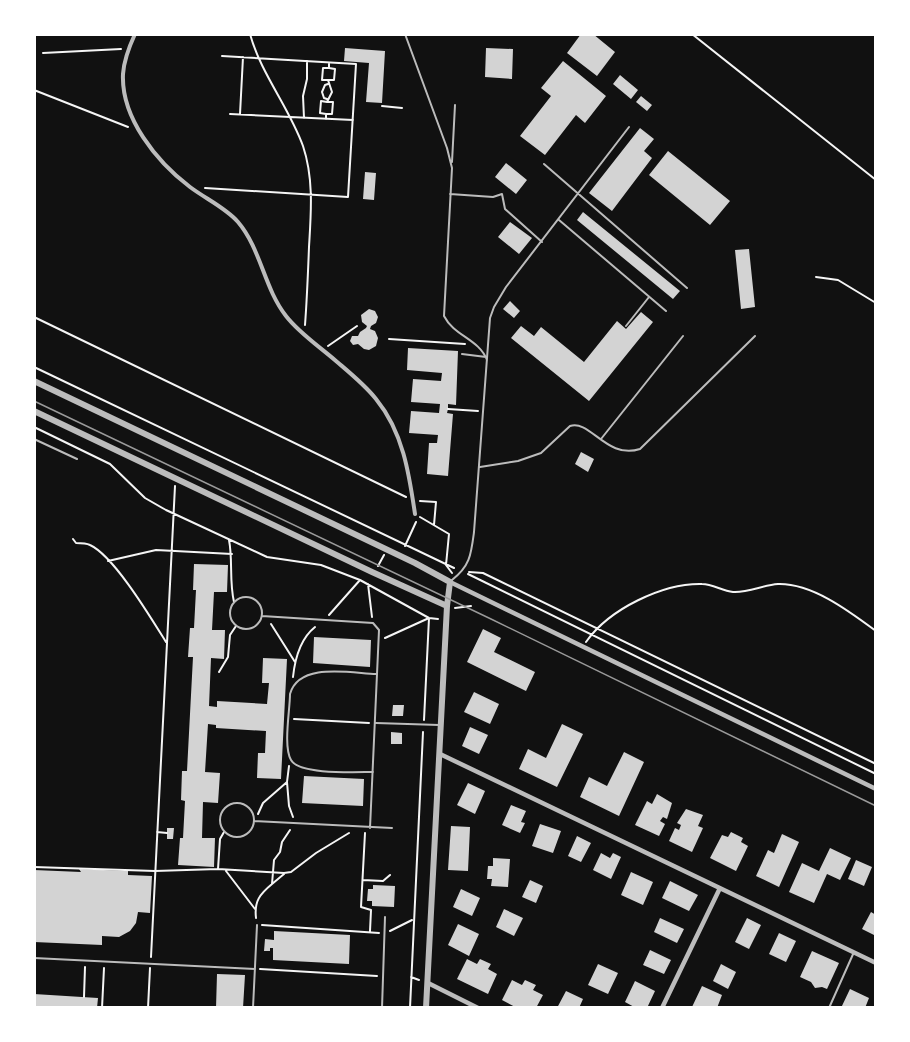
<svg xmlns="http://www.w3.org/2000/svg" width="910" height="1042" viewBox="0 0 910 1042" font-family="'PT Sans Narrow',sans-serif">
	<rect width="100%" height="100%" fill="#111"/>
	<path fill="#d3d3d3" d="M581,34H593L615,52L597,76L567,53Z
		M345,48L385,51L382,103L366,102L369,63L344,61Z
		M486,48L513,49L512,79L485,77Z
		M563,61L606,96L585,123L576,115L545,155L520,136L551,96L541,88Z
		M620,75L638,90L631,99L613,84Z
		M641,96L652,105L647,111L636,102Z
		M640,128L654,139L644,151L652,158L612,211L589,193Z
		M668,151L730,201L710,225L649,175Z
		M506,163L527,180L516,194L495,177Z
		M365,172L376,173L374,200L363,199Z
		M583,212L680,291L673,299L577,220Z
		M510,222L532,238L519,254L498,237Z
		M749,249L755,307L741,309L735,250Z
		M510,301L520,311L514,318L503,309Z
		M369,309L375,311L378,317L376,323L371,326L370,329L375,331L378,338L376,346L369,350L364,349L358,344L353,345L350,341L352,336H358L360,332L366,328L367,326L362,322L361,315Z
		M641,312L653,322L589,401L511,338L521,326L534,336L541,327L584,362L617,321L626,329Z
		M408,348L458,351L456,405L448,404V409L447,413L453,414L448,476L427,474L429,443H437L438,435L409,433L411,411L439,413L440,404L411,402L413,379L441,381L442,373L407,370Z
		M581,452L594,459L588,472L575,464Z
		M194,564L228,565L227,592H214L212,630H225L224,659L211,658L209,706L217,707V701L267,704L269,683H262L263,658L287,659L281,779L257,778L258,753H265L266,731L216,728V725L208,724L205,772L220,773L218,803L203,802L202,838H215L214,867L178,865L180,838H183L185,801L181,800L182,771H187L193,657H188L190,628H194L196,590H193Z
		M483,629L501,638L494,652L535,672L526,691L467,662Z
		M314,637L371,640L370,667L313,663Z
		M474,692L499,704L490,724L464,712Z
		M393,705H404L403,716H392Z
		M562,724L583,734L557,787L519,769L528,749L546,758Z
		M470,727L488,735L479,754L462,746Z
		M391,732L402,733V744H391Z
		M624,752L644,762L619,816L580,797L589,777L607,786Z
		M304,776L364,779L363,806L302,803Z
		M468,783L485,791L475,814L457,805Z
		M657,794L672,803L667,819L663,817L660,821L665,824L659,836L635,825L647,801L652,804Z
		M511,805L526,811L521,822L525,823L520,833L502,825Z
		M686,809L703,815L698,826L703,828L692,852L669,841L675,828L679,830L681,825L677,823Z
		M540,824L561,831L553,853L532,846Z
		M451,826L470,827L468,871L448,870Z
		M167,828H174L173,839H167Z
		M731,832L743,838L741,842L748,846L736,871L710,858L722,835L728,837Z
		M782,834L799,842L779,887L756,876L768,850L774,853Z
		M577,836L591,843L581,862L568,856Z
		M830,848L851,858L840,880L827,874L814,903L789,892L802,863L819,871Z
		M601,853L610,858L613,853L621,857L611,879L593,870Z
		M493,858L510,859L508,887L491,886L492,879H487L488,866H493Z
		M856,860L872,867L864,886L848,879Z
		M79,869L128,871V875L152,876L150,913L138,912L136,923L130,931L119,937L102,936V945L34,942V870L81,872Z
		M631,872L653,882L643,905L621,895Z
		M530,880L543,886L536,903L522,897Z
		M670,881L698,895L689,911L662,898Z
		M373,885L395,886L394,907L372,906V901H367L368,889H373Z
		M461,889L480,898L472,916L453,907Z
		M504,909L523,918L514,936L496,927Z
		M871,912L876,915V936L862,929Z
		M660,918L684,929L677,943L654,932Z
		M747,918L761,925L749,949L735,942Z
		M458,924L479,934L469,956L448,945Z
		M274,931L350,935L349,964L273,960V948H270V951H264L265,939L274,940Z
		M779,933L796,941L786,962L769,954Z
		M650,950L671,960L664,974L643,965Z
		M812,951L839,963L827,989L822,987L815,988L811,982L800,977Z
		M467,959L477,964L480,959L491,964L488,969L497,974L488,994L457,979Z
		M598,964L618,973L608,994L588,985Z
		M721,964L736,972L728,989L713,981Z
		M217,974L245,975L243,1008H216Z
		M512,980L522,985L525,980L536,985L533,990L543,995L536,1008H517L502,1000Z
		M635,981L655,991L647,1008H636L625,1002Z
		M702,986L722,995L717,1008L692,1007Z
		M850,989L869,998L865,1008H841Z
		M566,991L583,999L579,1008H557Z
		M34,994L98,998L97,1008H34Z"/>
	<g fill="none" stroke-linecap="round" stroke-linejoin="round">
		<path stroke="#f5f5f5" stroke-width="2" d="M250,34C261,74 289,107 303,146C314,179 311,213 309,247C308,273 307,299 305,325
			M692,34L876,180
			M43,53L121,49
			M328,80H322L323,68H329
			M34,90L128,127
			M327,99L324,98L322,92L325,85L328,84
			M382,106L402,108
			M230,114L353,120
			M240,114L243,57
			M326,114L320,113L321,101L327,102
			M304,118L303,96L307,79V61
			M326,119V114H332L333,102H327L332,92L328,80H334L335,69L329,68V63
			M205,188L348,197L356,64L222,56
			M816,277L838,280L876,303
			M34,317L406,497
			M389,339L465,344
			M328,346L357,326
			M34,367L454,568
			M448,409L478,411
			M34,427L110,464L145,498L166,510L267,557L321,565L360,580L429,618L438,619
			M420,501L436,502L434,525
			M420,517L449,534L446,565L452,573
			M73,539L76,543C81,543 86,543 90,545C114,556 151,618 166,642
			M229,540C233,560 229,581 234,602
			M405,546L416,522
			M108,561L156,550L232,554
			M378,566L384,555
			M469,572L483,573L876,764
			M468,574L876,774
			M368,584L372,617
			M455,608L471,606
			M329,615L360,580
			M271,624L295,662
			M385,638L429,618
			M586,642C609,609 663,583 702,584C713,584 722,591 733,592C748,593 763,585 778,584C812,583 849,611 876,631
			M219,672L228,657L230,635L236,626
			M293,677C295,658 300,639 315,627
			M294,719L369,723
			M424,720L429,618
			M287,782L289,806L293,817
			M258,814L263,803L287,782L289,766
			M157,832L167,833
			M365,833L361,907L371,910L370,931
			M34,867L155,871L218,869L284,873L291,872L316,853L349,833
			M218,869L220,839L224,832
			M226,871L255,909
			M363,880L383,881L390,875
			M272,884L284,874
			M256,918C254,901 260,894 272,884L274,860L280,852L282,842L290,830
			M262,925L379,933
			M390,931L412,920
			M151,957L175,486
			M260,969L377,976
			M411,977L419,980
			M84,997L85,967
			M102,1008L104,968
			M148,1008L150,968
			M410,1008L423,732"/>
		<path stroke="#bcbcbc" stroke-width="2" d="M405,34L447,148L452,168L444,316C454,336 479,339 487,360
			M452,162L455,105
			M544,164L687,288
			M450,194L493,197L502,194L505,209L542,242
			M559,220L666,311
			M626,326L649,297
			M462,354L486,357
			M34,439L77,459
			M601,439L683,336
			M480,467L518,461L541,453L570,426C590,419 607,460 640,449L755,336
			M452,580C470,566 471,555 474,532L490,318L494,307L506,287L629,127
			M230 613a16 16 0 1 1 32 0a16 16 0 1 1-32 0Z
			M262,616L373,623L379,630L370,828
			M376,723L439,725
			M373,772C356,772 299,775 291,760C283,746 290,710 290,694C299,662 350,673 376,674
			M220 820a17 17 0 1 1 34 0a17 17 0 1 1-34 0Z
			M254,821L392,828
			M34,958L255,969
			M253,1008L257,925
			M382,1008L385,917
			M829,1008L854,952"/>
		<path stroke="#bcbcbc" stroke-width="4" d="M135,34C129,47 124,59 123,74C121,118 157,162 190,187C206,199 226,208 238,222C261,249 264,288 286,316C299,333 320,347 336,361C350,373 365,385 376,399C403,432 409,473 415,514"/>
		<path stroke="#bcbcbc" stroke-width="4.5" d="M450,582L876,789
			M440,754L876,963
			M428,983L478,1008
			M662,1008L720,888"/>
		<path stroke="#bcbcbc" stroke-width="6" d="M34,381L415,563L450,582L447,606L426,1008
			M34,411L372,572L447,606"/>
		<path stroke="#9a9a9a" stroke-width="1.5" d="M34,401L491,619L876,806"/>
	</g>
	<rect width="910" height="1042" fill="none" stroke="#ffffff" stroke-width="72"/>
</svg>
